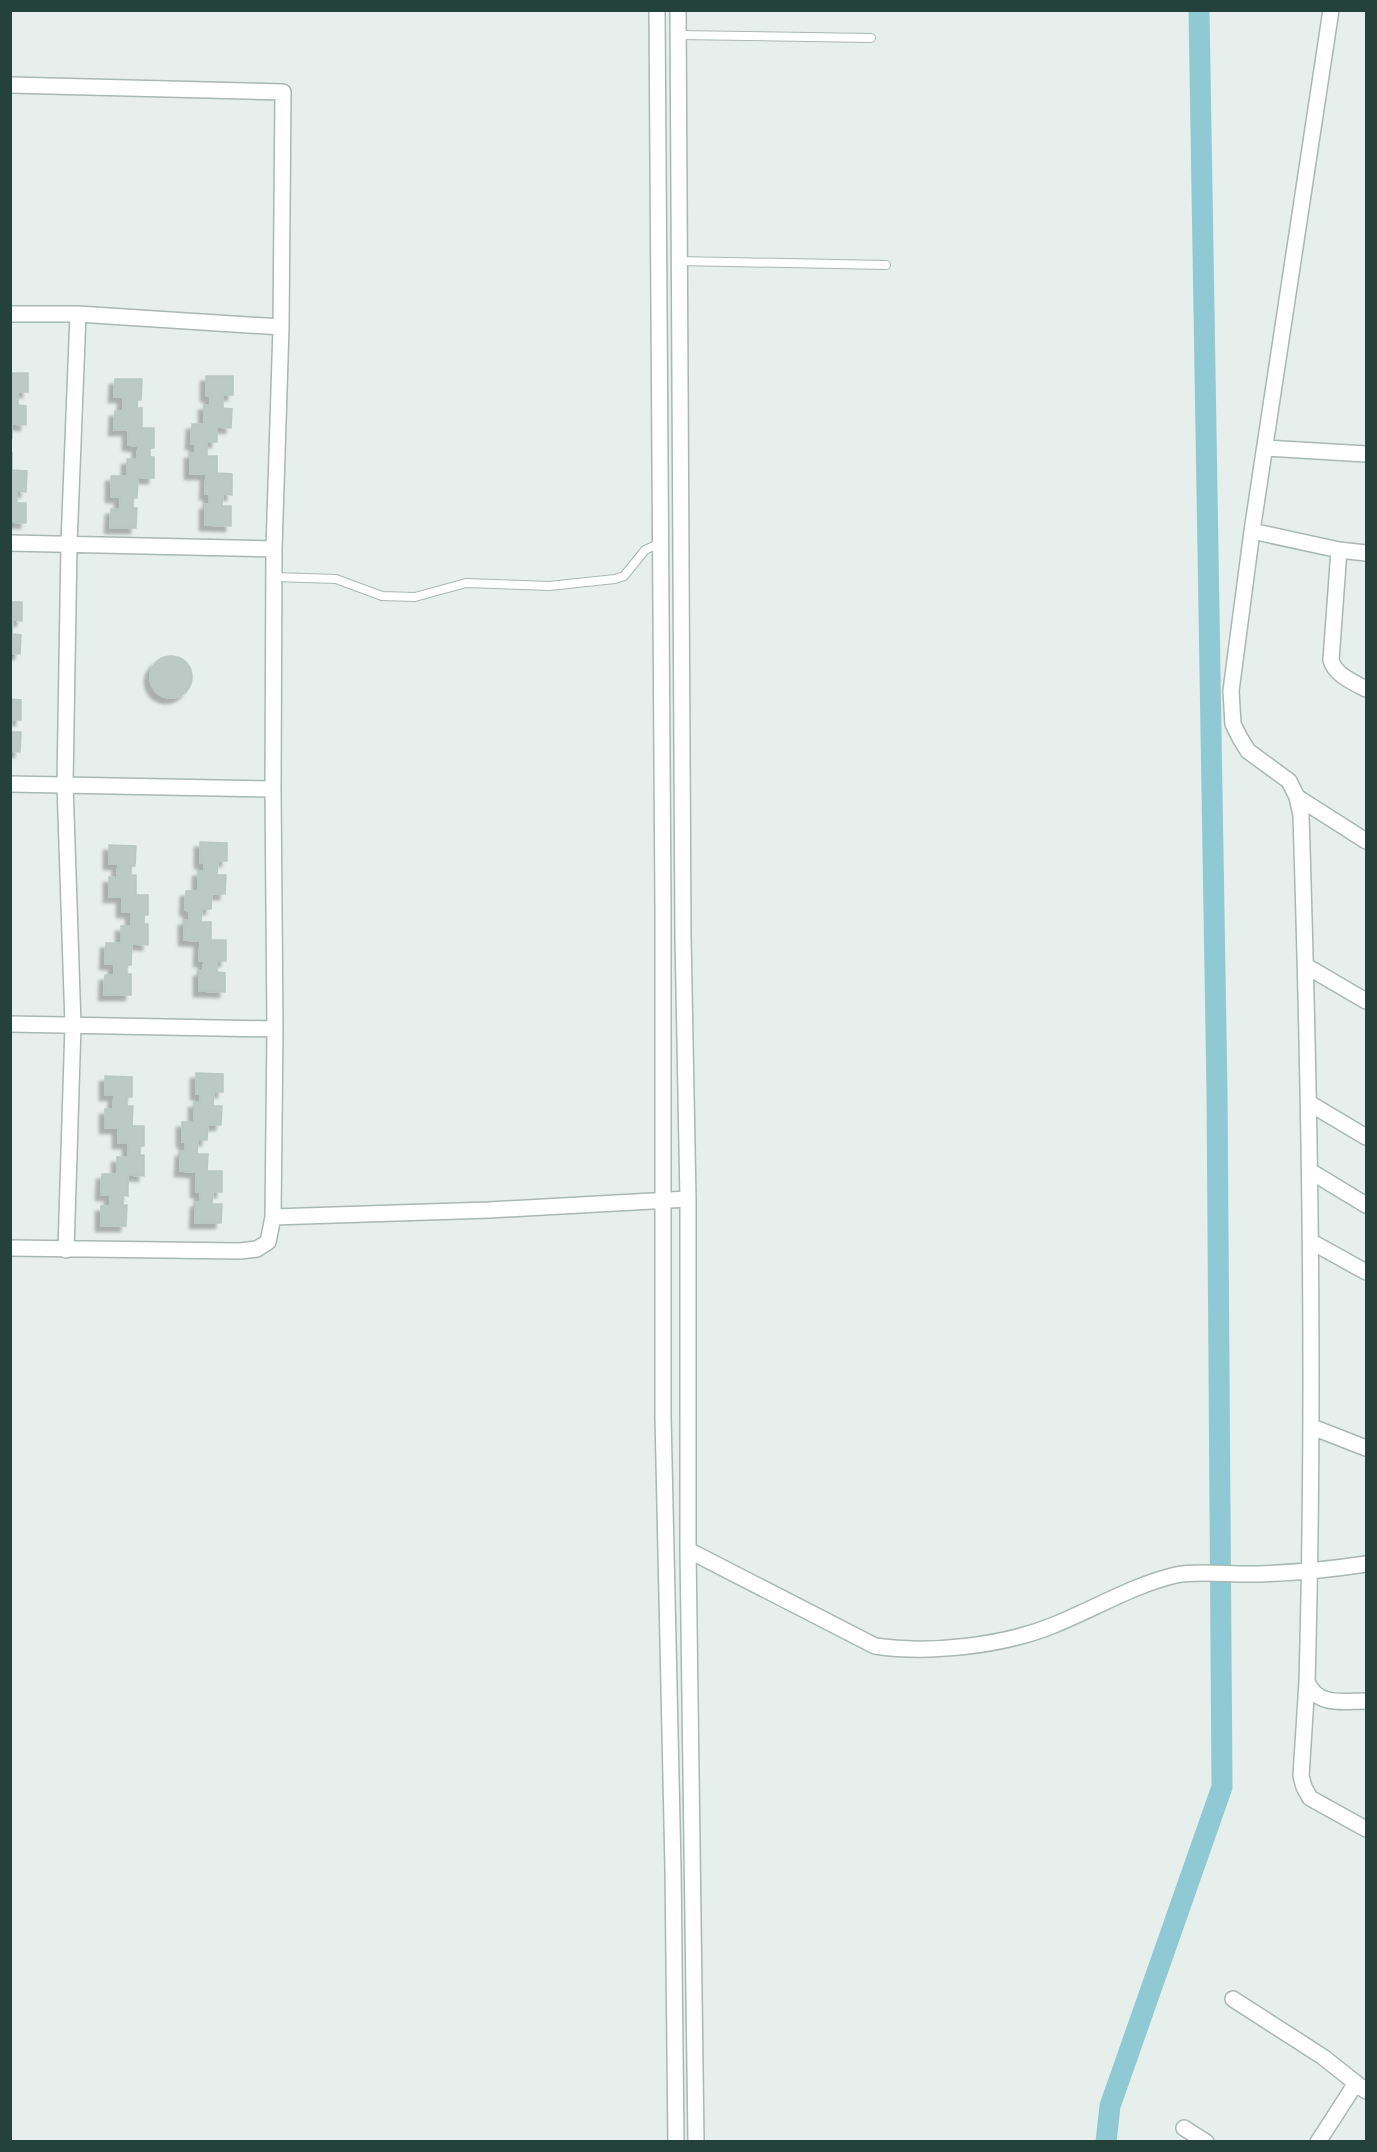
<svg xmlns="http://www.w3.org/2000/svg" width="1377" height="2152" viewBox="0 0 1377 2152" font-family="'Work Sans',sans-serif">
	<defs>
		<filter id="shadow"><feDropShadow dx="-5.5" dy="5.5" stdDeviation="1.5" flood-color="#0004"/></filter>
	</defs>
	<rect width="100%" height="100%" fill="#e6efeb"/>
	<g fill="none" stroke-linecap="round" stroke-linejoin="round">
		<path stroke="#8ec9d4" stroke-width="21" d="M1106,2142L1110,2106L1222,1787L1217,1092L1199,10"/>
	</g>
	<path fill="#bbcac4" stroke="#b8c9c2" stroke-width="1.5" filter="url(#shadow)" d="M10,373H28V392H18V405L26,406V425L12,424V439Z
		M206,376H233V395H223V408L232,409L231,428L217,427V442H207V456H217V473L232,474V495L223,494L222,506H231V526L205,525V504H209V494H205L206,474H190V453H195V444H191L192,424H204V405H210V396H206Z
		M115,379H142L141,400H137V408H142V428H154V448H150V457H154V478H138L137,498H133V508H137L136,528H110L111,509H120V497H111V476H127V459H137L138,446L128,445V430H114L115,411H123V397H114Z
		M10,453H12V470L27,471L26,492L17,491V503H26V523L10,522Z
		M10,602H22V621L13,620L12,634L21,635L20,654L10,653Z
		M150 677a21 21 0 1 1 42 0a21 21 0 1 1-42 0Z
		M10,699L21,700V720H12L11,732H21L20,752L10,751Z
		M200,842L227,843V861H218L217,875H226L225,894H212L211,909H202L201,922H211V940H226V961H217V972L225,973V992L199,991V971H203L204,961H199L200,941L184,940V920H189V911L185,910L186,891H198V871H204V863H200Z
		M109,845L136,846L135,866H131V875H136V895H148V915H144V924H148V945L132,944L131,965H127V974H131V995H104L105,975H114V964H105L106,943H121V926H131V912H122V897H109V877L117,878L118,864H109Z
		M196,1073L223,1074V1092H214L213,1106H222L221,1125H208L207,1140H198L197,1154H208L207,1171H222V1192H213L212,1204H222L221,1223H195L196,1202H200V1192H196V1172L180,1171L181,1151H185V1142H182V1122H194V1102L200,1103V1094H196Z
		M105,1076L132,1077V1097H127V1106H133L132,1126H144V1146H140V1155H144V1176L128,1175V1196L123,1195V1205H127L126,1226H101V1206H110V1195H101L102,1174H117V1157H128V1143H118V1128H105V1109H113L114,1095H105Z"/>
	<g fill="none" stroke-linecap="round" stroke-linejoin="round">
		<defs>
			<path id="lane" d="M678,35L871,38
				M679,261L886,265
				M275,577L336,579L382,596L415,597L466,583L549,586L615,579L624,576L645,550L660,543"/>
			<path id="street" d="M657,10L663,908V1416L673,1868L676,2142
				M678,10L683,936L688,1199V1550L696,2142
				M1331,10L1252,531L1231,691L1233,724L1240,738L1248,751L1289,781L1297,797L1301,815C1310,1104 1315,1393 1307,1682C1318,1707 1343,1701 1366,1701
				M10,85L283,92L281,327L274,549L273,789L275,1029L273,1217L268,1242L257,1249L240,1251L10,1248
				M10,314H78L281,327
				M1265,448L1366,454
				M1252,531L1339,550L1366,553
				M10,543L274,549
				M1339,550L1331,660C1335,675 1353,682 1366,689
				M10,784L273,789
				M1297,797L1366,841
				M1306,966L1366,1001
				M10,1024L275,1029
				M1309,1103L1366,1137
				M1310,1171L1366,1205
				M273,1217L489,1210L688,1199
				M1312,1242L1366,1272
				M66,1250L73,1025L65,784L69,544L78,314
				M1312,1427L1366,1448
				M688,1550L875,1646C929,1654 1003,1646 1054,1625C1094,1609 1133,1585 1176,1575C1194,1571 1225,1574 1244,1574C1285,1574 1326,1570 1366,1564
				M1307,1682L1301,1776L1304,1787L1310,1798L1366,1829
				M1233,1999L1323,2057L1366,2091
				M1184,2128L1206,2142
				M1318,2142L1356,2083"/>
		</defs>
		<use href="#lane" stroke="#a8b8b2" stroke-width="10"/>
		<use href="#street" stroke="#a8b8b2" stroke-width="18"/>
		<use href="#lane" stroke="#fff" stroke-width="8"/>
		<use href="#street" stroke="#fff" stroke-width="15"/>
	</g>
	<rect width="1377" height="2152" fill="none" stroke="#24423a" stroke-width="24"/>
</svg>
